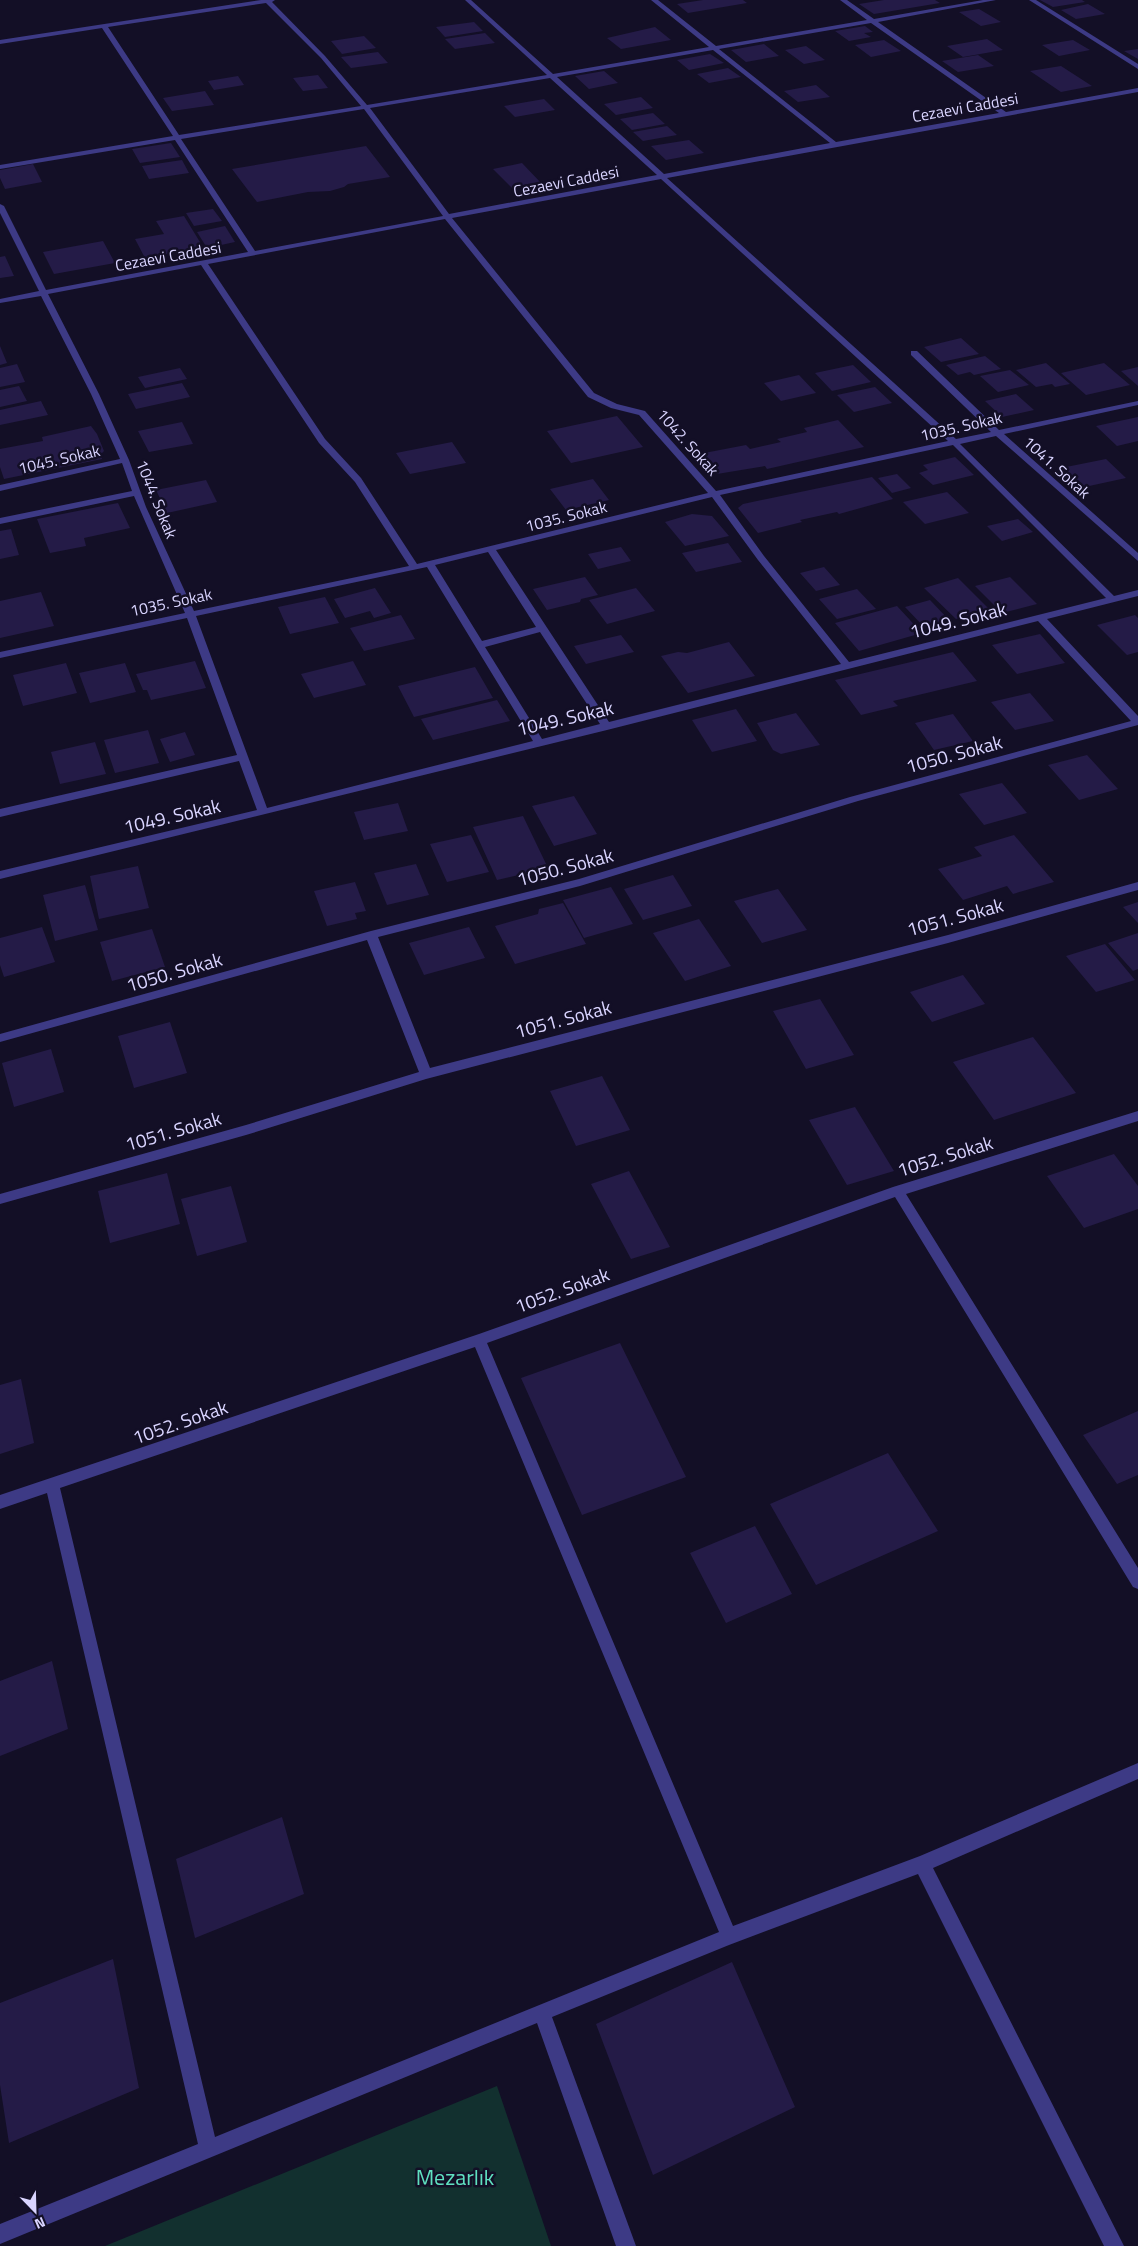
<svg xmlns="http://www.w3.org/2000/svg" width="1138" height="2246" viewBox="0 0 1138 2246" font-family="'Titillium Web',sans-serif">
	<rect width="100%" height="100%" fill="#130f26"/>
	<path fill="#12302f" d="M497,2086L551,2246H105Z"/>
	<path fill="#241b47" d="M703,0H743L747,3L688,13L677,4Z
		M884,0H935L940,3L874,14L859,4Z
		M1040,0H1082L1085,2L1053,7Z
		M1088,4L1105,14L1076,19L1061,10Z
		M979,9L1001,22L981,26L959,12Z
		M474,22L483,31L445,37L436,27Z
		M865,26L873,32L864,33L871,37L849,41L835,31Z
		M655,27L671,40L621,49L607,38Z
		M485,33L495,43L455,49L445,39Z
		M364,36L376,48L342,54L331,41Z
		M987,39L1003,50L963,57L947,46Z
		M884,40L901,51L871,57L855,45Z
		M1073,40L1090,50L1059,56L1042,45Z
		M764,44L779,56L746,62L731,50Z
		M806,46L825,60L804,64L785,50Z
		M1138,49V59L1124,51Z
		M378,52L388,63L351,68L341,57Z
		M710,54L724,63L689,70L677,60Z
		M978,55L994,66L958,72L942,61Z
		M1061,66L1092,86L1061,92L1030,71Z
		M728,68L741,77L709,83L697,74Z
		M604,71L618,83L589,89L575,76Z
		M318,75L328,88L303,91L293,78Z
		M238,76L244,85L214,90L208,81Z
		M816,85L830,97L798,102L784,91Z
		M205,91L214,105L172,111L163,98Z
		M641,97L653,108L616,115L604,104Z
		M544,99L555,110L515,117L504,106Z
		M653,113L665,124L632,130L620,119Z
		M667,126L677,135L643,141L633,132Z
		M689,140L704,153L666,160L651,146Z
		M171,143L180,157L140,163L132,149Z
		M366,146L390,177L348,184L344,187L330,191L308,192L257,202L232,169Z
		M182,160L189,173L149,179L142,166Z
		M522,163L542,184L513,189L493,169Z
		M33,164L42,182L5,189L0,178V170Z
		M213,209L222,221L194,226L186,213Z
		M184,216L203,247L145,258L135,239L164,234L156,221Z
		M225,226L235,242L207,248L197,232Z
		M103,241L115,263L54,274L43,252Z
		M5,256L14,276L0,278V257Z
		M961,338L979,354L941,362L924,347Z
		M0,346L7,363L0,365Z
		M985,356L1001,369L974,375L970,372L958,375L946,365Z
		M1046,363L1070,384L1055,387L1052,384L1036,387L1016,370Z
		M1104,363L1130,385L1086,395L1061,373Z
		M17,364L25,382L0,387V368Z
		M853,365L871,382L832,391L815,373Z
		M1138,367V386L1121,371Z
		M180,368L187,379L145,388L138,377Z
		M1010,370L1029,385L998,392L980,376Z
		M799,375L816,393L781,401L764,383Z
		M182,383L190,397L136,409L128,394Z
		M19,386L27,401L0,407V390Z
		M875,387L892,403L854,412L837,395Z
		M1016,394L1034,410L1002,417L985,401Z
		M41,401L48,415L0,425V410Z
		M617,416L643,447L571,463L547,431Z
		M1138,417V441L1117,446L1096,426Z
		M838,420L864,447L767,469L765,466L717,474L707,467L699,454L746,445L750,449L781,442L777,439L807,432L804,428Z
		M182,422L193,444L149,452L138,431Z
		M91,426L97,434L104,451L101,454L102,459L4,479L0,467V449L43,441L42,437Z
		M452,442L466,463L410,474L396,453Z
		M955,457L974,475L933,485L919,473L928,470L923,465Z
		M1106,459L1126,478L1080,488L1061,468Z
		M897,474L911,488L892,493L878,478Z
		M872,477L893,499L839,514L837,512L800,520L802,522L758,533L738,508L743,504Z
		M593,479L609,500L566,510L550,489Z
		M206,480L217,502L167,513L156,490Z
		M947,492L969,513L925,524L903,502Z
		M118,503L130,528L84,538L86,546L50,553L37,519Z
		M692,514L712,516L729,536L685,546L665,522Z
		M1018,519L1033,532L1002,541L987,526Z
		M11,529L19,555L0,559V531Z
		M728,543L742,562L696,572L682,553Z
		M621,547L631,561L598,569L588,554Z
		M824,567L840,585L816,591L800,573Z
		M585,577L598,595L581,599L580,602L547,610L533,589Z
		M1010,577L1037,604L1002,613L975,586Z
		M958,578L990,610L956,619L924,588Z
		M375,588L391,613L374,618L370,611L345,618L334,599Z
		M636,588L655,611L607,624L589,600Z
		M857,589L876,609L837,619L819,599Z
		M41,592L54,626L0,638V601Z
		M325,597L339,623L290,634L278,607Z
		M930,600L949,620L924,627L905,607Z
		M897,606L922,633L859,651L835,623Z
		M401,615L415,639L364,651L350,628Z
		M1135,615L1138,618V652L1127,655L1097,625Z
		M1040,634L1065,663L1017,674L992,645Z
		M621,635L634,652L586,664L574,646Z
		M729,642L755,676L688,693L661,656L678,652L687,653Z
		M953,652L977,681L893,701L898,706L861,715L835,680Z
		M195,661L206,688L151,700L147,690H143L136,674Z
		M353,661L366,685L314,698L301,674Z
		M66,663L77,693L23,706L13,675Z
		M125,663L136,692L90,703L79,673Z
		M475,667L493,698L414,717L398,686Z
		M1030,693L1054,721L1015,730L991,702Z
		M497,700L510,721L433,740L421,719Z
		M736,709L757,741L712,752L692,720Z
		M796,713L820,745L781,754L773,750L757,723Z
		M953,714L973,741L934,750L915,723Z
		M148,730L159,763L115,773L104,740Z
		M185,732L195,755L170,762L160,739Z
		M95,742L106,774L60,784L51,752Z
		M1087,755L1118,789L1079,800L1048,765Z
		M1002,783L1027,813L984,825L959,794Z
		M574,796L597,834L554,846L532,806Z
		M398,803L408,831L364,840L354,812Z
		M523,816L548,868L497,880L473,827Z
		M471,835L489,872L447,882L430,844Z
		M1014,835L1054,882L1013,894L1007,886L963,900L938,869L982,856L974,847Z
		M416,864L429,895L387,905L374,873Z
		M138,866L149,908L99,919L90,876Z
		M673,875L692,906L643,920L624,889Z
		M355,882L366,911L355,913L357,919L327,926L314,891Z
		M85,885L98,930L55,941L43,895Z
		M611,887L633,924L584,938L563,900Z
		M778,889L807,930L762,943L734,901Z
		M1138,902V923L1123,907Z
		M563,903L586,944L515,964L495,926L538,914L539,909Z
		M699,919L731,966L685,981L653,933Z
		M42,927L55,962L4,977L0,965V938Z
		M469,927L485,958L424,975L409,943Z
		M152,929L165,967L112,981L100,942Z
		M1138,933V969L1133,971L1108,943Z
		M1105,944L1135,980L1096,992L1066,956Z
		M963,975L985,1004L932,1022L910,992Z
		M820,999L854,1055L806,1069L773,1011Z
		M170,1022L187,1073L134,1088L118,1036Z
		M1033,1037L1076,1093L994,1120L953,1062Z
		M51,1049L64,1092L14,1107L2,1063Z
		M602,1076L630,1130L576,1146L550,1091Z
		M855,1107L894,1171L847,1185L809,1120Z
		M1114,1154L1138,1186V1209L1084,1228L1047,1176Z
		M629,1171L670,1247L631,1259L591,1184Z
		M167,1173L180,1224L110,1243L98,1191Z
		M231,1186L247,1242L197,1256L181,1199Z
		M620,1343L686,1477L582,1515L521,1378Z
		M21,1379L34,1443L0,1454V1385Z
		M1138,1411V1475L1117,1484L1083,1435Z
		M888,1453L938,1531L816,1585L770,1504Z
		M755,1526L792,1594L726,1623L690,1553Z
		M52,1661L68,1729L0,1756V1681Z
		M282,1817L304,1894L195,1938L176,1859Z
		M113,1959L139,2088L9,2143L0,2085V2003Z
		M732,1962L795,2107L653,2175L596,2024Z"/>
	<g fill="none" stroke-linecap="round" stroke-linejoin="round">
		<path fill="#3d3a85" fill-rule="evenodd" d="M261,0H275L272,2L325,56L367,105L547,75L465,0H471L553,74L709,47L651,0H658L716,46L867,20L840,0H847L874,19L983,0H996L878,22L1006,112L1138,88V92L667,178L956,439L991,432L911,355V351H917L999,430L1138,401V405L1004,434L1138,553V561L996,436L960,444L1114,596L1138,590V596L1047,619L1138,716V725L858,801L580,886L378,937L430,1068L948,935L1138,882V890L948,943L426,1079L246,1135L0,1204V1194L246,1125L419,1072L367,940L0,1042V1034L371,931L579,879L850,797L1131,721L1038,621L607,730L0,879V871L257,810L239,761L0,817V809L237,755L187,618L0,658V652L185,613L134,496L0,524V518L132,491L122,463L0,491V485L120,459L91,394L41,296L0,303V299L39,291L0,213V204L4,206L46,290L248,252L175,140L0,169V165L173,136L102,28L0,44V40ZM266,3L321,58L361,106L179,135L108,27ZM871,23L999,113L836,142L719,49ZM713,50L830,143L664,174L557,77ZM550,78L657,175L449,214L370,108ZM364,109L443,216L255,251L181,139ZM661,179L948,441L716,491L645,411L617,404L594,393L452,218ZM445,219L588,397L611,408L639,415L708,493L417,564L361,478L325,439L208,264ZM201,265L319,443L355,482L409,566L194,611L146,507L129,460L99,394L48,294ZM953,445L1106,598L849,662L764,556L720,495ZM712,497L758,560L841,664L609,722L496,550ZM488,552L536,627L482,641L435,565ZM427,567L533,741L267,808L196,616ZM540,632L600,724L542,739L485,647Z
			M1029,0H1036L1138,64V69Z
			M1138,1111V1121L906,1194L1138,1568V1589L1133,1587L895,1197L487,1343L733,1926L920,1856L1138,1763V1779L933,1868L1124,2246H1104L918,1874L729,1945L552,2017L636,2246H616L537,2023L0,2244V2224L198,2144L47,1493L0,1509V1495L479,1334L893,1187ZM475,1347L719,1932L215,2137L60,1488Z"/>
	</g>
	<g text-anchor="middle" stroke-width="5" stroke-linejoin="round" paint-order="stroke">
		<g font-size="16" fill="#d9d4ff" stroke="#130f26">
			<text transform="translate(965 107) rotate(-10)" y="6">Cezaevi Caddesi</text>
			<text transform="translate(566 181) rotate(-11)" y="6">Cezaevi Caddesi</text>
			<text transform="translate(168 256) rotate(-10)" y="6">Cezaevi Caddesi</text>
			<text transform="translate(961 426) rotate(-13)" y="6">1035. Sokak</text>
			<text transform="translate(688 442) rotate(48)" y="6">1042. Sokak</text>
			<text transform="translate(59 459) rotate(-13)" y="6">1045. Sokak</text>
			<text transform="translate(1057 467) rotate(42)" y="6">1041. Sokak</text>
			<text transform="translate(157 499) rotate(68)" y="6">1044. Sokak</text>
			<text transform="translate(566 516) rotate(-14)" y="6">1035. Sokak</text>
			<text transform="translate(171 602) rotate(-12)" y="6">1035. Sokak</text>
		</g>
		<g font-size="19" fill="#d9d4ff" stroke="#130f26">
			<text transform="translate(958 620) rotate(-14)" y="7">1049. Sokak</text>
			<text transform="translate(565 718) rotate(-13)" y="7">1049. Sokak</text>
			<text transform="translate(954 754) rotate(-15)" y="7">1050. Sokak</text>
			<text transform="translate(172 816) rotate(-13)" y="7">1049. Sokak</text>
			<text transform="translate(565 867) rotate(-15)" y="7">1050. Sokak</text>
			<text transform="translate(955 917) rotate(-15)" y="7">1051. Sokak</text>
			<text transform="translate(174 972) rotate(-16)" y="7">1050. Sokak</text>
			<text transform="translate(563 1019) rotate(-15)" y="7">1051. Sokak</text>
			<text transform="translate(173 1131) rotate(-16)" y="7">1051. Sokak</text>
			<text transform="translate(945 1156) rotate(-17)" y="7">1052. Sokak</text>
			<text transform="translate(562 1290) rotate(-20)" y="7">1052. Sokak</text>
			<text transform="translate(180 1422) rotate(-19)" y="7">1052. Sokak</text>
		</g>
		<g font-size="22" fill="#5fe0c0" stroke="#130f26">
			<text x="455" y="2185">Mezarlık</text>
		</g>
	</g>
	<g transform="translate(35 2211) rotate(157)" stroke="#130f26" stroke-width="4" paint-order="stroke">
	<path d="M0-4L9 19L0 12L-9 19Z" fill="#d9d4ff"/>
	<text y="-8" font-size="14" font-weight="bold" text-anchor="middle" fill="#d9d4ff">N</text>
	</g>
</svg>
